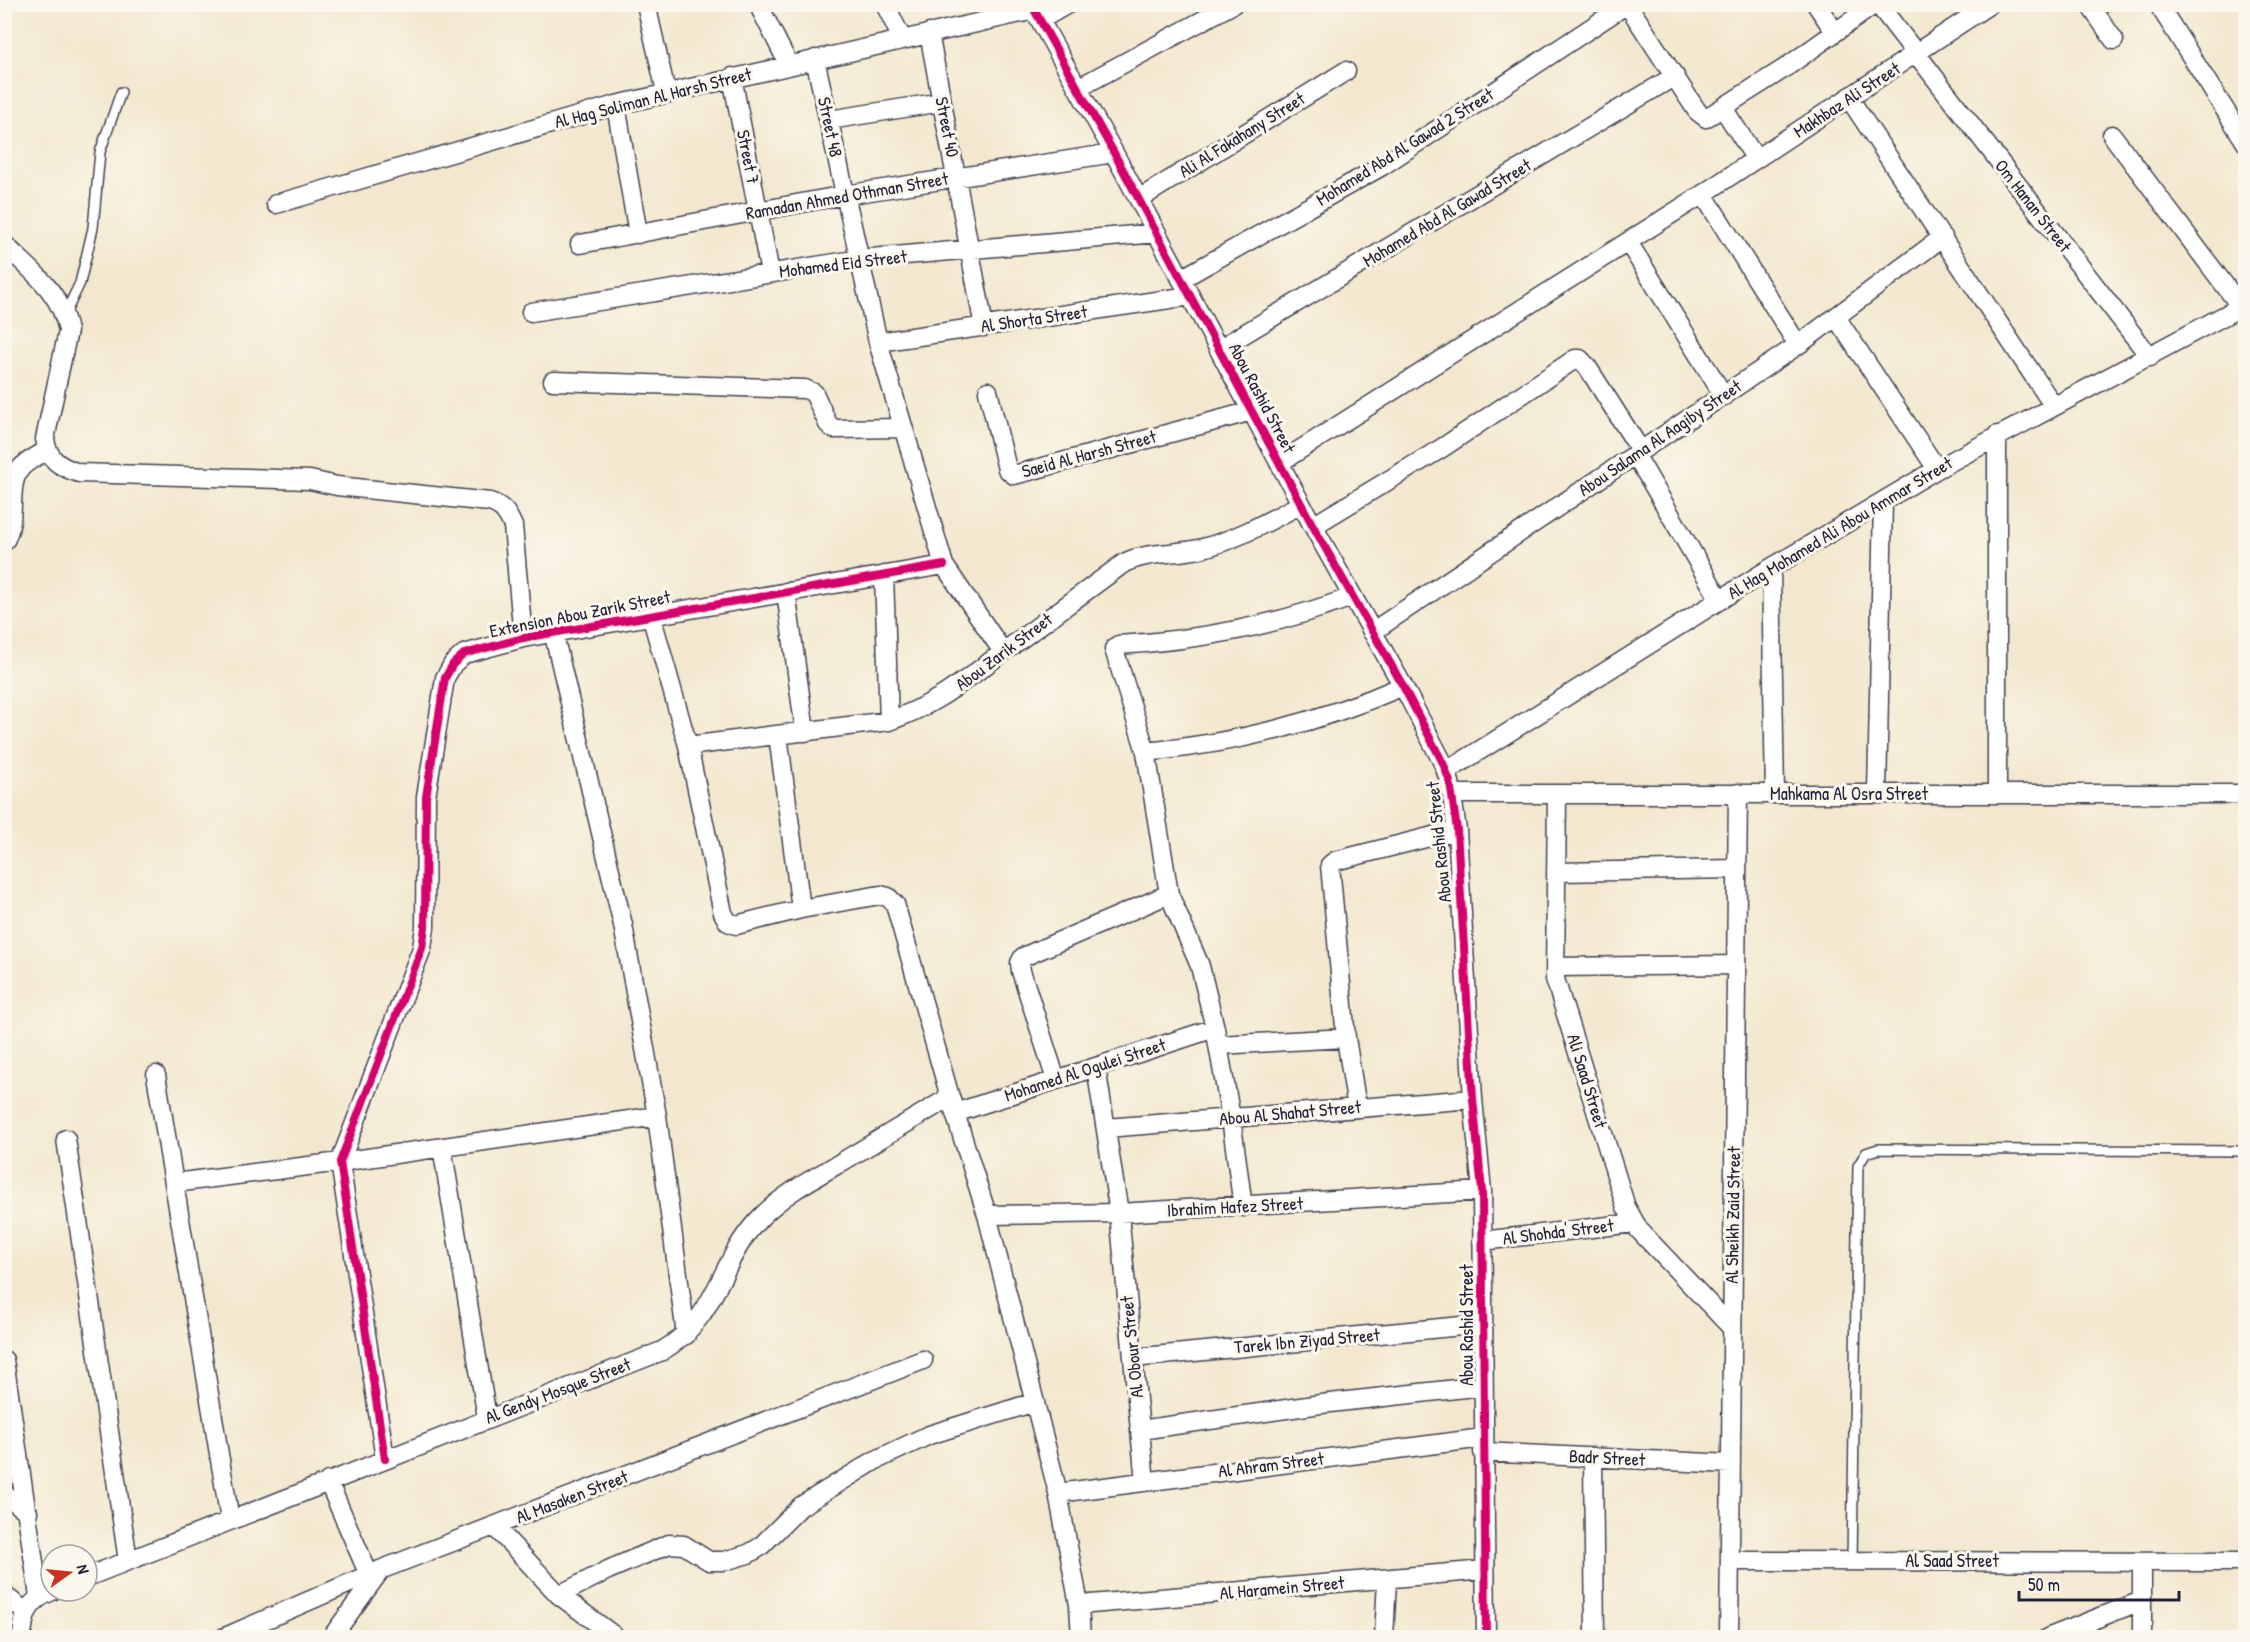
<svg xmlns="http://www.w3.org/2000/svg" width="2250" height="1642" viewBox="0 0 2250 1642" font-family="'Patrick Hand',sans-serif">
	<rect width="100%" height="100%" fill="#fbf7ec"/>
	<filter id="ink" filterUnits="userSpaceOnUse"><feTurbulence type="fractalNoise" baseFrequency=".0167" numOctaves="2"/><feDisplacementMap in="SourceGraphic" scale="12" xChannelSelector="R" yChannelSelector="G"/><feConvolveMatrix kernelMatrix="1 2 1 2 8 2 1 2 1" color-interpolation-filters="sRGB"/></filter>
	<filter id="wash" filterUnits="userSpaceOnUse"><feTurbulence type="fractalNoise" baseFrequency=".008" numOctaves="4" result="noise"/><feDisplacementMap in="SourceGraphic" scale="24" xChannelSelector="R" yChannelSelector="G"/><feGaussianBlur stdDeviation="1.35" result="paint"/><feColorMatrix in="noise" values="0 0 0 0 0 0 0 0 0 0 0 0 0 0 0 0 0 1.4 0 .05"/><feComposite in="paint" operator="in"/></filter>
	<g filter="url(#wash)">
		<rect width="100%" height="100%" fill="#f3e8cf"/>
	</g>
	<g filter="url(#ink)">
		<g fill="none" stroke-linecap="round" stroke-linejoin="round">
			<defs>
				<path id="lane" d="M65,314L80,283L93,228L100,152L121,92
					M1852,1561L1858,1166L1866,1153L1878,1149L2246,1151"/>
				<path id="street" d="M646,4L666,92
					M758,4L789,65
					M885,4L902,39
					M1031,4L1114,153L1313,526L1403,686L1443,763L1450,782L1457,830L1473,1099L1482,1191L1486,1638
					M1816,4L1835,32
					M1878,4L2150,357
					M2089,4L2114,40
					M2158,4L2246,143
					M1040,20L1068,4
					M929,33L984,327
					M815,59L878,342L944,565L1003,652
					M732,77L770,273
					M1078,88L1233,4
					M1849,98L2053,405
					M616,105L638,234
					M1723,108L1756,159
					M829,120L942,102
					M2112,135L2241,307
					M1703,194L1798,345
					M1139,199L1346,71
					M276,204L616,105L1034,10
					M1628,242L1724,396
					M4,244C32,272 61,291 68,331L45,439C48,460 60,467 79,473L310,480L337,486L490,502C504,507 507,513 513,526L523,638
					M580,244L845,195L1114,153
					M1181,279L1382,166L1624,6L1631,10L1697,111L1706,118L1785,68L1875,4
					M531,312L860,259L1157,233
					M1836,317L1937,469
					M878,342L1190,296
					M1219,349L1675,76
					M553,381L805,389L814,393L828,424L834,429L902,428
					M988,391L1007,469L1014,475L1252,411
					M1635,454L1720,600
					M1279,463L1703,194L1990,4
					M1313,526L1442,448L1575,359H1580L1588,368L1641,451
					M4,542C18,520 6,487 20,469C26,461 38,456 47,450
					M1771,568L1775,794
					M884,575L889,721
					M786,592L805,732
					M651,615L688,746L723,913L728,922L736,925L801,909L880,895L888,897L895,904L950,1097L987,1215L1058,1493L1079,1605L1081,1638
					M553,631L623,925L657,1116L686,1335
					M1372,632L1798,345L1943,237
					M778,735L801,909
					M688,746L889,721C937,705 966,679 1006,650C1045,621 1085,592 1124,563C1148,551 1177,555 1203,548C1238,539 1269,521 1301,504
					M1146,752C1239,743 1317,723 1403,686
					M1447,771L1771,568L1937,469L2246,304
					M1453,794H2246
					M1557,794L1555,979L1626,1207L1639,1230L1731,1327
					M1877,794L1883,501
					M1997,794V435
					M1556,872L1737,869
					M1555,967L1736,965
					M1218,1045L1346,1038
					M1096,1067L1119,1213L1145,1482
					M156,1075L230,1520
					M1056,1080L1021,971L1020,963L1023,957L1169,894
					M1357,1108L1346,1038L1330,865L1335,861L1457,830
					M955,1113L1215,1028
					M1106,1128L1473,1099
					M66,1139L128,1561
					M442,1147L487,1418
					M174,1183L340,1162L657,1116
					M1243,1207L1231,1118L1215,1028L1200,966L1169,894L1146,752L1114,649L1118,645C1202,640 1273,626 1352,597
					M987,1215L1119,1213L1482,1191
					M1482,1241L1634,1223
					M1133,1358L1482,1324
					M4,1360L39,1596
					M1140,1430L1321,1404L1483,1386
					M1483,1452L1731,1464
					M1593,1457L1595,1638
					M385,1459L340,1162L422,948L425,927L426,797L445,678L453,664L464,654L523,638L944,565
					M328,1481L369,1575
					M1058,1493L1483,1438
					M4,1494L28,1512
					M495,1527L559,1595L617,1638
					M1730,1561L2246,1562
					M2142,1562V1638
					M87,1577L662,1351C720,1317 718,1260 761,1217C784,1194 812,1179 840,1163C876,1141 913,1119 950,1097
					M4,1595L26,1612
					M559,1595L608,1570L669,1544L684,1545L709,1561H724L748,1554L760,1547L801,1506L874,1461L929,1435L1035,1402
					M1079,1605L1485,1570
					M22,1638C23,1614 29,1600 52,1591
					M223,1638L380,1570L923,1360
					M331,1638L380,1571
					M1384,1638L1387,1579
					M1729,1638L1738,793
					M2047,1638L2141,1601"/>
			</defs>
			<use href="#lane" stroke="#414051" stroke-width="12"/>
			<use href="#street" stroke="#414051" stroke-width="21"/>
			<use href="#lane" stroke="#fff" stroke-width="9"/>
			<use href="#street" stroke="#fff" stroke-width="18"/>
			<defs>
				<path id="cycleway" d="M1031,4L1114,153L1313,526L1403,686L1443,763L1450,782L1457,830L1473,1099L1482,1191L1486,1638
					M385,1459L340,1162L422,948L425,927L426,797L445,678L453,664L464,654L523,638L944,565"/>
			</defs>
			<use href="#cycleway" stroke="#fbf7ec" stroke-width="11"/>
			<use href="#cycleway" stroke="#d6006c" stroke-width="8"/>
		</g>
	</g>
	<g text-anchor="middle" stroke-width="6" stroke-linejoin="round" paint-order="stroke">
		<g font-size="18" fill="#22223b" stroke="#fbf7ec">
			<text transform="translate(653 98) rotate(-14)" y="6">Al Hag Soliman Al Harsh Street</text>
			<text transform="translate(1847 100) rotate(-33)" y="6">Makhbaz Ali Street</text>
			<text transform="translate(830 127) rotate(78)" y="6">Street 48</text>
			<text transform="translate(947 127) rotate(79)" y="6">Street 40</text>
			<text transform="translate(1242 135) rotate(-32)" y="6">Ali Al Fakahany Street</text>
			<text transform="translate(1405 147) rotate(-32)" y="6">Mohamed Abd Al Gawad 2 Street</text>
			<text transform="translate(748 157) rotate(79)" y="6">Street 7</text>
			<text transform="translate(847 196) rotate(-10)" y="6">Ramadan Ahmed Othman Street</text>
			<text transform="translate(2033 206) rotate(52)" y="6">Om Hanan Street</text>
			<text transform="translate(1447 213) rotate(-31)" y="6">Mohamed Abd Al Gawad Street</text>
			<text transform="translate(843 264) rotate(-7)" y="6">Mohamed Eid Street</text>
			<text transform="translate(1034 319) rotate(-8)" y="6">Al Shorta Street</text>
			<text transform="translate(1262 398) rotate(62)" y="6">Abou Rashid Street</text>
			<text transform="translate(1660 438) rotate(-34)" y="6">Abou Salama Al Aagiby Street</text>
			<text transform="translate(1089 454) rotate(-15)" y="6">Saeid Al Harsh Street</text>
			<text transform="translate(1840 528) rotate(-31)" y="6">Al Hag Mohamed Ali Abou Ammar Street</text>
			<text transform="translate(580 614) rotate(-11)" y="6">Extension Abou Zarik Street</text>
			<text transform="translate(1004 652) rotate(-37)" y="6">Abou Zarik Street</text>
			<text x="1849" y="800">Mahkama Al Osra Street</text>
			<text transform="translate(1439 842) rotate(-96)" y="6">Abou Rashid Street</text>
			<text transform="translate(1085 1070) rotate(-18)" y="6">Mohamed Al Ogulei Street</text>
			<text transform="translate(1587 1081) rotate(73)" y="6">Ali Saad Street</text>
			<text transform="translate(1290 1113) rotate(-5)" y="6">Abou Al Shahat Street</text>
			<text transform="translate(1235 1207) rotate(-3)" y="6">Ibrahim Hafez Street</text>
			<text transform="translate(1733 1215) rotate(-89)" y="6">Al Sheikh Zaid Street</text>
			<text transform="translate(1558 1232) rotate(-7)" y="6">Al Shohda' Street</text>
			<text transform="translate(1467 1325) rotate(-90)" y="6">Abou Rashid Street</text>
			<text transform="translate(1307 1341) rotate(-5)" y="6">Tarek Ibn Ziyad Street</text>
			<text transform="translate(1132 1347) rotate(-96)" y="6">Al Obour Street</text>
			<text transform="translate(558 1391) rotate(-21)" y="6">Al Gendy Mosque Street</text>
			<text transform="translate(1607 1458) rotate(3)" y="6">Badr Street</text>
			<text transform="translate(1271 1465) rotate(-7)" y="6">Al Ahram Street</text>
			<text transform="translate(572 1497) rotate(-21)" y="6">Al Masaken Street</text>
			<text x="1952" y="1567">Al Saad Street</text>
			<text transform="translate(1282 1588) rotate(-5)" y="6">Al Haramein Street</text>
		</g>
	</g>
	<rect width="2250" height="1642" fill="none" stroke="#fbf7ec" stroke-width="24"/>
	<g transform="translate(69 1573) rotate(75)"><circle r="28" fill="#fbf7ec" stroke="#a4a2a5" stroke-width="1.5"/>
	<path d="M0-4.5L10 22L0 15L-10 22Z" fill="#c8321e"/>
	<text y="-9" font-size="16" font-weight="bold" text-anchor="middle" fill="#22223b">N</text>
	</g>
	<path d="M2019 1591v9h160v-9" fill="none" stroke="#22223b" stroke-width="3"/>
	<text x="2028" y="1591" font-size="18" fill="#22223b" stroke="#fbf7ec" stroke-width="4.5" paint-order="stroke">50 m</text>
</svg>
